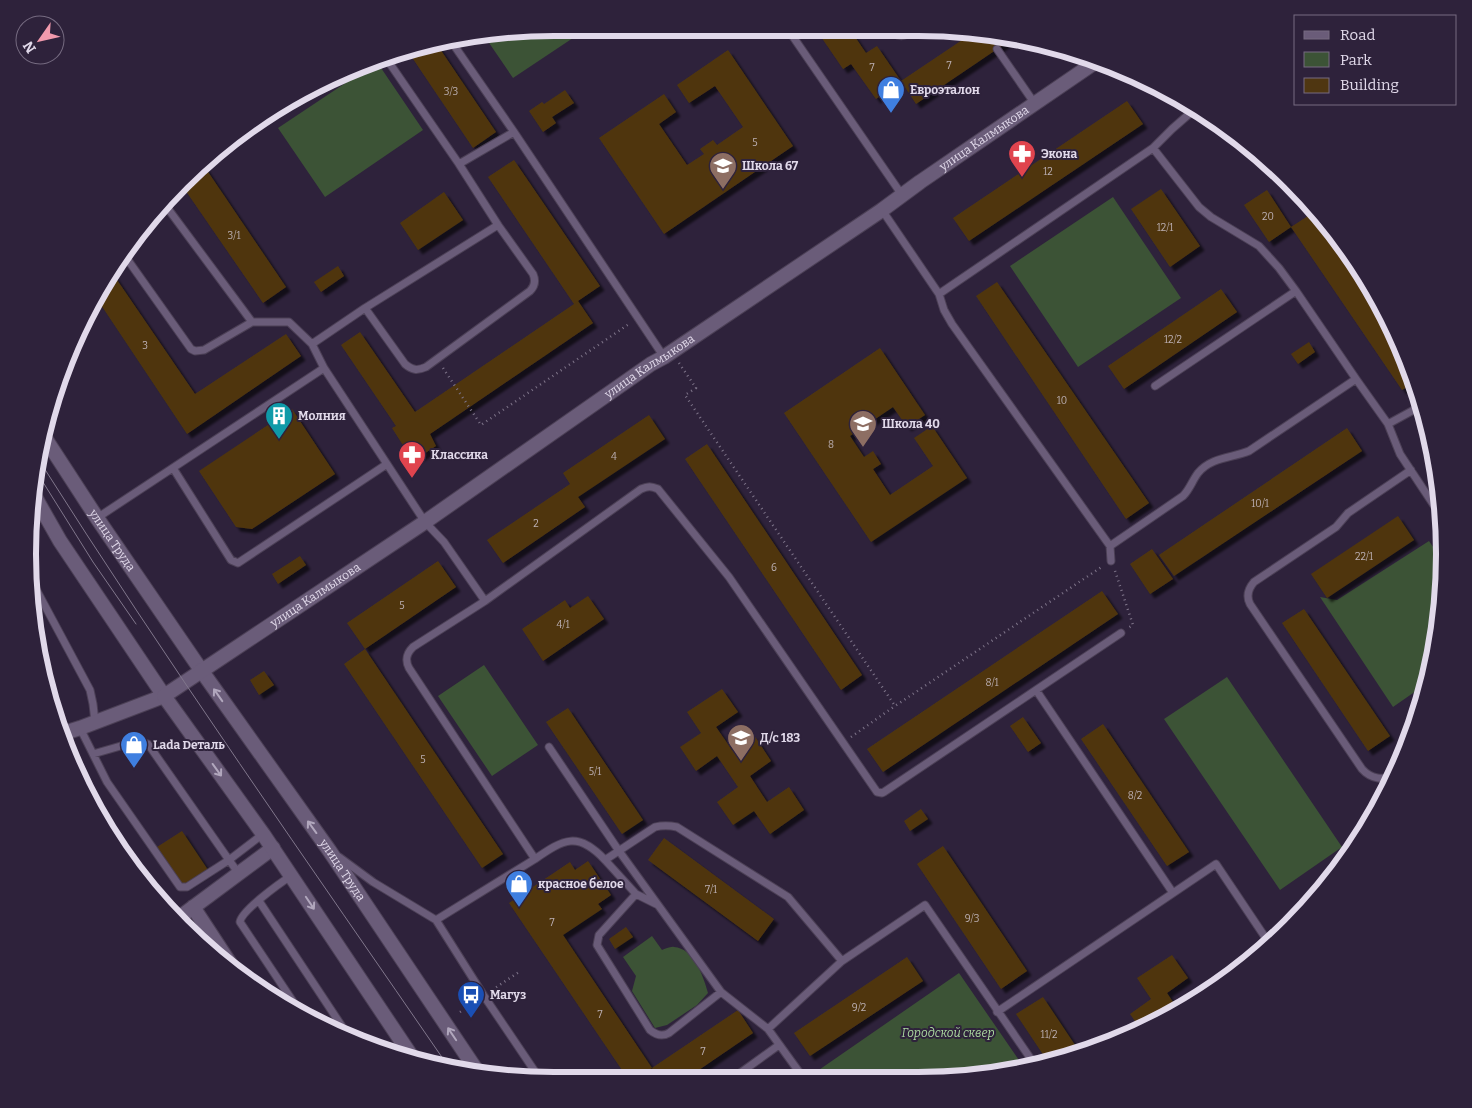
<svg xmlns="http://www.w3.org/2000/svg" width="1472" height="1108" viewBox="0 0 1472 1108" font-family="Bitter,serif">
	<defs>
		<filter id="shadow"><feDropShadow dx="4.5" dy="4.5" stdDeviation="1" flood-color="#0009"/></filter>
	</defs>
	<rect width="100%" height="100%" fill="#2e223b"/>
	<path fill="#3c5336" d="M554,28H588L513,78L485,37Z
		M377,62L423,130L325,197L278,128Z
		M1113,197L1181,298L1078,367L1010,266Z
		M1429,541L1444,563L1434,656L1426,684L1393,707L1320,597L1337,600Z
		M484,665L538,745L492,776L438,696Z
		M1227,677L1342,847L1280,890L1164,719Z
		M652,936L662,950C665,949 671,946 674,947C694,948 704,978 708,993L697,1005L667,1025L655,1028L632,991L636,976L623,957Z
		M959,973L1023,1066L1020,1068L986,1076H815L813,1074Z"/>
	<path fill="#4f3611" filter="url(#shadow)" d="M815,28H849L866,53L877,46L901,81L876,99L851,64L843,69Z
		M974,32L1012,39L916,104L901,81Z
		M436,43L496,132L473,148L407,50L417,46Z
		M728,50L793,146L664,234L599,138L664,94L676,112L659,124L687,165L704,154L700,149L713,140L717,145L743,127L715,86L689,103L677,85Z
		M565,90L574,103L552,117L556,123L543,132L529,111L542,102L544,104Z
		M1127,101L1143,124L969,241L953,218Z
		M514,160L600,286L578,301L593,323L430,434L436,446L413,461L392,428L396,426L341,345L360,332L415,412L574,304L488,177Z
		M202,163L286,287L263,303L181,184Z
		M1161,189L1200,246L1170,267L1131,209Z
		M1267,190L1291,227L1269,242L1244,205Z
		M444,192L463,220L418,250L400,223Z
		M1314,212L1386,318L1404,352L1414,383L1402,390L1291,227Z
		M338,266L344,276L321,292L314,282Z
		M113,274L195,394L286,334L301,356L187,434L97,299Z
		M997,282L1149,503L1126,519L976,296Z
		M1221,289L1237,312L1124,389L1108,366Z
		M1309,342L1315,352L1298,364L1291,354Z
		M880,348L925,415L907,427L893,407L850,436L864,457L873,451L881,464L873,469L890,495L933,466L914,438L932,426L967,478L871,542L784,413Z
		M292,409L335,474L252,529L236,527L199,471Z
		M649,415L665,439L578,497L585,507L503,563L487,540L570,484L563,473Z
		M1347,428L1362,451L1174,576L1159,555Z
		M707,444L862,675L841,690L685,459Z
		M1433,446L1434,451L1436,466L1426,451Z
		M1398,516L1414,540L1327,598L1311,574Z
		M1152,549L1173,579L1150,594L1130,564Z
		M300,556L306,565L278,584L272,574Z
		M438,561L456,587L365,649L347,623Z
		M1102,591L1118,614L883,772L867,749Z
		M588,596L604,619L543,661L522,629L565,600L570,608Z
		M1304,609L1390,736L1368,751L1282,623Z
		M365,649L503,854L482,868L344,664Z
		M264,671L274,685L259,695L250,680Z
		M722,689L738,712L716,727L732,750L754,735L771,761L750,776L767,802L789,787L804,810L770,834L754,811L733,825L717,802L738,787L717,756L696,771L680,747L701,733L687,712Z
		M568,708L643,820L622,834L546,722Z
		M1417,715L1416,717L1414,726L1409,720Z
		M1023,717L1041,743L1028,752L1010,726Z
		M1103,724L1189,852L1167,866L1081,739Z
		M921,809L928,819L910,831L904,821Z
		M182,831L208,870L183,886L157,847Z
		M664,838L774,919L758,941L648,860Z
		M943,846L1027,971L1001,989L917,864Z
		M588,861L611,895L598,904L602,909L563,935L652,1068L640,1076H626L509,903L570,862L575,870Z
		M626,927L633,937L615,949L609,939Z
		M1172,955L1188,978L1167,993L1177,1008L1139,1027L1130,1014L1151,999L1137,978Z
		M907,957L923,981L810,1056L794,1033Z
		M1043,997L1081,1054L1048,1062L1016,1014Z
		M738,1010L753,1033L690,1076H657L652,1068Z"/>
	<g fill="none" stroke-linecap="round" stroke-linejoin="round">
		<defs>
			<path id="service" d="M787,28L902,195
				M886,28C899,40 905,36 919,29
				M451,41L514,132L664,357
				M997,49L1035,104
				M386,58L459,164L498,225L533,274C536,281 535,286 530,291L426,367C417,371 412,370 405,364L365,308L312,344L324,368L425,522L444,542L485,601L641,489C648,486 651,486 658,489L729,577L877,792L882,793L884,792L1036,690L1173,893
				M1153,148L1199,207L1211,217L1259,246L1279,268L1296,291L1155,386
				M459,164L514,132
				M163,202L252,322
				M882,210L939,294L944,310L952,324L1110,546L1111,561
				M125,256L191,349L195,351L204,350L252,322H289L312,344
				M939,294L1153,148L1172,129L1196,108
				M365,308L498,225
				M1356,379L1388,424L1400,454L1441,516
				M1388,424L1421,406
				M173,468L231,560L238,563L387,464
				M97,518L324,368
				M1110,546L1183,496C1190,489 1192,481 1198,473C1211,457 1232,458 1249,451L1356,379L1296,291
				M29,576L90,690L93,704L95,722
				M485,601L413,647C406,654 405,660 409,668L535,859C564,839 578,831 605,860
				M1036,690L1121,633
				M80,728L93,754L138,741L148,744L229,860L187,887H180L107,782L93,754
				M549,747L619,851L721,992L768,1029L802,1076
				M1394,774C1384,782 1370,778 1362,769L1250,604C1246,596 1248,589 1254,582L1336,527L1348,513L1411,470
				M339,857L373,882L436,920L535,859
				M239,874L229,860L263,834
				M291,876C280,883 241,911 240,922L300,1012
				M636,894L656,904
				M259,901L351,1040
				M436,920L484,996L538,1076
				M721,992L669,1033C662,1037 656,1035 650,1030L597,945L599,935L636,894L605,860L655,827C663,825 668,825 677,827L788,897L842,961
				M997,1012L1216,864L1269,943
				M768,1029L842,961L925,905L1035,1065
				M736,1076L779,1045"/>
			<path id="minor" d="M35,497L60,541L164,696L80,728L61,734
				M193,907L233,968
				M176,920L273,848"/>
			<g id="tertiary">
				<path id="s1" d="M43,435L97,518L201,670"/>
			</g>
			<g id="secondary">
				<path id="s2" d="M201,670L329,850L479,1074"/>
				<path id="s3" d="M412,1057L263,834L164,696L425,522L651,364L664,357L882,210L920,182L1097,61"/>
			</g>
		</defs>
		<use href="#service" stroke="#4c4056" stroke-width="9"/>
		<use href="#minor" stroke="#4c4056" stroke-width="16"/>
		<use href="#tertiary" stroke="#4c4056" stroke-width="16"/>
		<use href="#secondary" stroke="#4c4056" stroke-width="16"/>
		<path stroke="#7f758a" stroke-width="2.5" stroke-dasharray="1 4" stroke-linecap="butt" d="M679,363L696,388L685,395L895,706L1103,566
			M443,368L481,425L629,324
			M1115,571L1133,625L1128,628
			M851,737L895,706
			M492,990L519,972
			M460,1012L475,1002"/>
		<use href="#service" stroke="#6a5c79" stroke-width="7"/>
		<use href="#minor" stroke="#6a5c79" stroke-width="14"/>
		<use href="#tertiary" stroke="#6a5c79" stroke-width="14"/>
		<use href="#secondary" stroke="#6a5c79" stroke-width="14"/>
		<path stroke="#81778c" stroke-width="1" d="M37,457C168,664 309,864 448,1066
			M36,471L93,562L136,624"/>
	</g>
	<defs><path id="oneway-shaft" d="M-6 0H5M1.5-3L5.5 0L1.5 3" fill="none" stroke-width="1.6" stroke-linecap="round" stroke-linejoin="round" transform="scale(1.25)"/></defs>
	<g stroke="#b1a7bd">
		<use href="#oneway-shaft" transform="translate(218 695) rotate(-125)"/>
		<use href="#oneway-shaft" transform="translate(217 770) rotate(54)"/>
		<use href="#oneway-shaft" transform="translate(312 827) rotate(-126)"/>
		<use href="#oneway-shaft" transform="translate(310 903) rotate(56)"/>
		<use href="#oneway-shaft" transform="translate(452 1034) rotate(-124)"/>
	</g>
	<defs>
		<symbol id="shop-pin" viewBox="-11 -11 22 30"><path d="M0 17L-7.5 6A9.5 9.5 0 1 1 7.5 6Z" fill="#3f7fe0" stroke="#2e223b"/><path d="M-5-2.5h2.3a2.7 3.5 0 0 1 5.4 0H5L5.5 6h-11ZM-1.5-2.5h3a1.5 2.3 0 0 0-3 0Z" fill="#fff"/></symbol>
		<symbol id="pharmacy-pin" viewBox="-11 -11 22 30"><path d="M0 17L-7.5 6A9.5 9.5 0 1 1 7.5 6Z" fill="#e0444e" stroke="#2e223b"/><path d="M-2-6h4v4h4v4h-4v4h-4v-4h-4v-4h4Z" fill="#fff"/></symbol>
		<symbol id="school-pin" viewBox="-11 -11 22 30"><path d="M0 17L-7.5 6A9.5 9.5 0 1 1 7.5 6Z" fill="#8d6e63" stroke="#2e223b"/><path d="M0-5L7-2L0 1L-7-2ZM-4 1L0 2.5L4 1V4Q0 6-4 4Z" fill="#fff"/></symbol>
		<symbol id="building-pin" viewBox="-11 -11 22 30"><path d="M0 17L-7.5 6A9.5 9.5 0 1 1 7.5 6Z" fill="#0f9aa8" stroke="#2e223b"/><path d="M-4-6H4V6H1V3H-1V6H-4ZM-2.5-4.3h1.7v1.8h-1.7ZM.8-4.3h1.7v1.8H.8ZM-2.5-1h1.7V.8h-1.7ZM.8-1h1.7V.8H.8Z" fill="#fff"/></symbol>
		<symbol id="bus-pin" viewBox="-11 -11 22 30"><path d="M0 17L-7.5 6A9.5 9.5 0 1 1 7.5 6Z" fill="#1a4fb4" stroke="#2e223b"/><path d="M-5-6H5V4H4V6H2V4H-2V6H-4V4H-5ZM-3.5-4V0h7V-4ZM-3.5 1.2v1.5H-2V1.2ZM2 1.2v1.5H3.5V1.2Z" fill="#fff"/></symbol>
	</defs>
	<g fill-rule="evenodd">
		<use href="#shop-pin" x="875" y="74" width="32" height="43"/>
		<use href="#pharmacy-pin" x="1006" y="138" width="32" height="43"/>
		<use href="#school-pin" x="707" y="150" width="32" height="43"/>
		<use href="#building-pin" x="263" y="400" width="32" height="43"/>
		<use href="#school-pin" x="847" y="408" width="32" height="43"/>
		<use href="#pharmacy-pin" x="396" y="439" width="32" height="43"/>
		<use href="#school-pin" x="725" y="722" width="32" height="43"/>
		<use href="#shop-pin" x="118" y="729" width="32" height="43"/>
		<use href="#shop-pin" x="503" y="868" width="32" height="43"/>
		<use href="#bus-pin" x="455" y="979" width="32" height="43"/>
	</g>
	<g text-anchor="middle" stroke-width="4" stroke-linejoin="round" paint-order="stroke">
		<g font-size="10" fill="#bcb0b4">
			<text x="949" y="69">7</text>
			<text x="872" y="71">7</text>
			<text x="451" y="95">3/3</text>
			<text x="755" y="146">5</text>
			<text x="1048" y="175">12</text>
			<text x="1268" y="220">20</text>
			<text x="1165" y="231">12/1</text>
			<text x="234" y="239">3/1</text>
			<text x="1173" y="343">12/2</text>
			<text x="145" y="349">3</text>
			<text x="1062" y="404">10</text>
			<text x="831" y="448">8</text>
			<text x="614" y="460">4</text>
			<text x="1260" y="507">10/1</text>
			<text x="536" y="527">2</text>
			<text x="1364" y="560">22/1</text>
			<text x="774" y="571">6</text>
			<text x="402" y="609">5</text>
			<text x="563" y="628">4/1</text>
			<text x="992" y="686">8/1</text>
			<text x="423" y="763">5</text>
			<text x="595" y="775">5/1</text>
			<text x="1135" y="799">8/2</text>
			<text x="711" y="893">7/1</text>
			<text x="972" y="922">9/3</text>
			<text x="552" y="926">7</text>
			<text x="859" y="1011">9/2</text>
			<text x="600" y="1018">7</text>
			<text x="1049" y="1038">11/2</text>
			<text x="703" y="1055">7</text>
		</g>
		<g font-size="12" font-weight="bold" fill="#e1d9ea" stroke="#2e223b" text-anchor="start">
			<text x="910" y="94">Евроэталон</text>
			<text x="1041" y="158">Экона</text>
			<text x="742" y="170">Школа 67</text>
			<text x="298" y="420">Молния</text>
			<text x="882" y="428">Школа 40</text>
			<text x="431" y="459">Классика</text>
			<text x="760" y="742">Д/с 183</text>
			<text x="153" y="749">Lada Dеталь</text>
			<text x="538" y="888">красное белое</text>
			<text x="490" y="999">Магуз</text>
		</g>
		<g font-size="12" fill="#e1d9ea" stroke="#2e223b">
			<text dy="4" stroke="none"><textPath href="#s3" startOffset="1430">улица Калмыкова</textPath></text>
			<text dy="4" stroke="none"><textPath href="#s3" startOffset="1025">улица Калмыкова</textPath></text>
			<text dy="4" stroke="none"><textPath href="#s1" startOffset="126">улица Труда</textPath></text>
			<text dy="4" stroke="none"><textPath href="#s3" startOffset="620">улица Калмыкова</textPath></text>
			<text dy="4" stroke="none"><textPath href="#s2" startOffset="245">улица Труда</textPath></text>
		</g>
		<g font-size="12" font-style="italic" fill="#acdaa0" stroke="#2e223b">
			<text x="948" y="1037">Городской сквер</text>
		</g>
	</g>
	<path d="M0 0H1472V1108H0ZM554 36H918A518 518 0 0 1 1436 554V554A518 518 0 0 1 918 1072H554A518 518 0 0 1 36 554V554A518 518 0 0 1 554 36Z" fill="#2e223b" fill-rule="evenodd"/>
	<path fill="none" stroke="#e1d9ea" stroke-width="6" d="M554 36H918A518 518 0 0 1 1436 554V554A518 518 0 0 1 918 1072H554A518 518 0 0 1 36 554V554A518 518 0 0 1 554 36Z"/>
	<rect x="1294" y="15" width="162" height="90" fill="#2e223b" stroke="#766b81"/>
	<rect x="1304" y="31" width="25" height="8" fill="#6a5c79" stroke="#766b81"/>
	<text x="1340" y="40" font-size="15" fill="#e1d9ea">Road</text>
	<rect x="1304" y="52" width="25" height="15" fill="#3c5336" stroke="#766b81"/>
	<text x="1340" y="65" font-size="15" fill="#e1d9ea">Park</text>
	<rect x="1304" y="78" width="25" height="15" fill="#4f3611" stroke="#766b81"/>
	<text x="1340" y="90" font-size="15" fill="#e1d9ea">Building</text>
	<g transform="translate(40 40) rotate(236)"><circle r="24" fill="#2e223b" stroke="#766b81"/>
	<path d="M0-4L9 19L0 12L-9 19Z" fill="#f29aad"/>
	<text y="-8" font-size="14" font-weight="bold" text-anchor="middle" fill="#e1d9ea">N</text>
	</g>
</svg>
